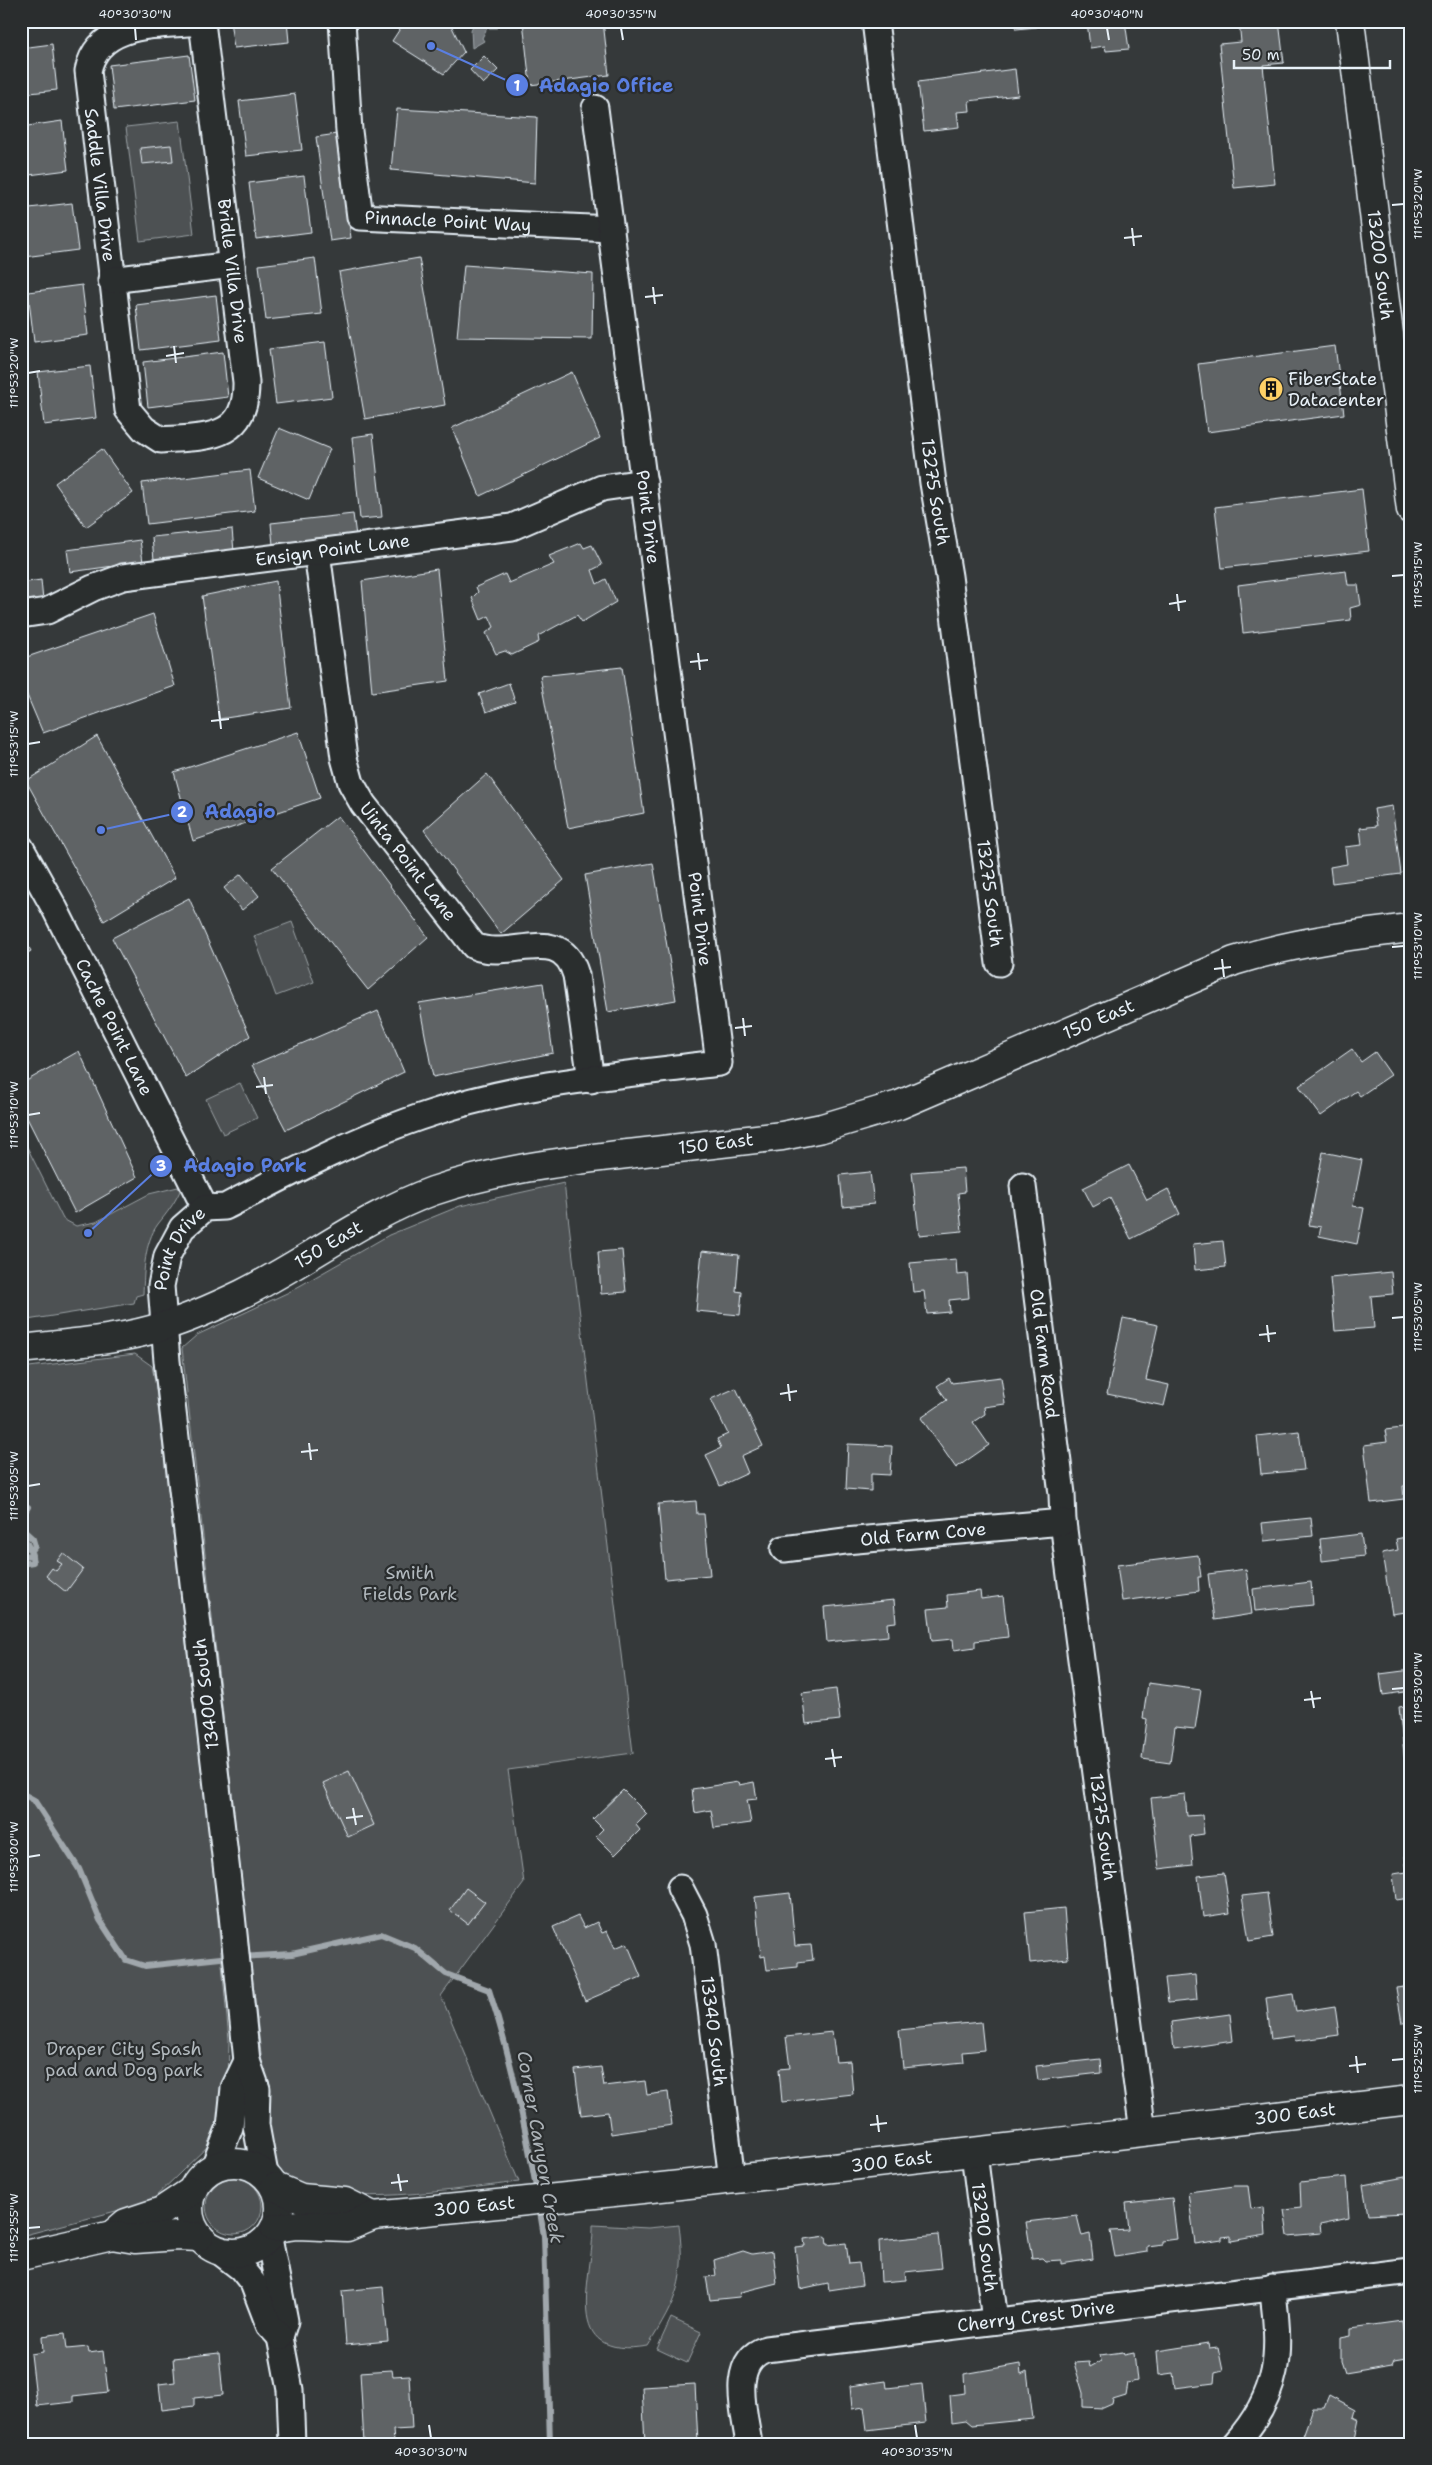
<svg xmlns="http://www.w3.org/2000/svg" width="1432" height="2465" viewBox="0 0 1432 2465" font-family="'Shantell Sans',sans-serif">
	<rect width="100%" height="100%" fill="#35393a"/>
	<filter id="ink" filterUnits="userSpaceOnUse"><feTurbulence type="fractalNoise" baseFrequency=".02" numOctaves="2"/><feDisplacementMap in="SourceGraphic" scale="10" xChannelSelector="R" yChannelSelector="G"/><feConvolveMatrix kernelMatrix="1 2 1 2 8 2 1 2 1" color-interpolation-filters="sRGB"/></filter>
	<g filter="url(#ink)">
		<path fill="#4d5152" stroke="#9aa1a5" d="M180,121L194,234L140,241L126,127Z
			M292,922L314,982L276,996L254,936Z
			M240,1083L257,1118L223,1134L206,1099Z
			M21,1135L63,1219L76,1226L96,1222L149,1194L178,1187L180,1191C174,1204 167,1213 158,1224C144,1243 144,1271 143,1294L136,1296L134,1303L21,1321Z
			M564,1183L633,1753L508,1770L524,1883L441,1996L519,2182C473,2187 320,2212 288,2179C262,2152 264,2124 265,2090L182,1348L197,1335L289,1292L389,1235L460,1206Z
			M135,1354L152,1366L155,1381L214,1877L229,2040L228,2089L211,2143L150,2202L21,2236V1368Z
			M206 2206a28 28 0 1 1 56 0a28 28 0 1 1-56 0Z
			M593,2225L648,2228L679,2225C686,2281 677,2299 648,2346C557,2361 594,2278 593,2225Z
			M671,2318L701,2332L687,2363L657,2349Z"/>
		<path fill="#707579" stroke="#a0a7ac" d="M475,21H496L497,28H487L482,38L484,41L472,48L471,30Z"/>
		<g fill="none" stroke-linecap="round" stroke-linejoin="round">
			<path stroke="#a0a7ac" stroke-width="6" d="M21,1517L28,1507
				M22,1533L31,1552
				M21,1556L32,1555
				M21,1564L33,1562L31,1552L35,1546L33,1539L22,1529L24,1516
				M21,1793L34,1800L79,1869L100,1920L126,1960L145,1966L230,1957
				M240,1957L292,1954L381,1934L415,1948L446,1974L489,1990C511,2057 525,2124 537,2193
				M539,2206L544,2236L550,2444"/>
		</g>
		<path fill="#5f6365" stroke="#e8f1f8" d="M230,21H287L289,42L234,48Z
			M405,21H456L452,27L464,52L444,74L392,41Z
			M523,21H603L609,75L530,85Z
			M1015,21H1037V27L1016,29Z
			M1087,21H1125L1129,49L1106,51L1105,46L1090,48Z
			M1239,21H1279L1284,63L1263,65L1275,184L1234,188L1219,44L1241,42Z
			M52,44L57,90L21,94V48Z
			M189,55L195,100L114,110L109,65Z
			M484,56L498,70L483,84L470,70Z
			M1015,69L1018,95L969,101L970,111L957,112L959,127L924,131L918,82Z
			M295,94L302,150L246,156L239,101Z
			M397,109L537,117L535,183L391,170Z
			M62,121L68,170L21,176V127Z
			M337,134L351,238L330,241L316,137Z
			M171,145L173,161L142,164L140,148Z
			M304,176L311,232L256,239L249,183Z
			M72,203L78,250L24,257L21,209Z
			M315,258L322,314L266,320L259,265Z
			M419,258L445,405L365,419L339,272Z
			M464,265L593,274L592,339L457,337Z
			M82,285L88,335L34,342L28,292Z
			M216,295L221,340L141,350L136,305Z
			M325,342L332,397L276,404L269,349Z
			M1335,346L1344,414L1207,432L1198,364Z
			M223,352L228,397L148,407L143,362Z
			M90,366L96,418L44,425L38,372Z
			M572,372L600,438L480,496L452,428Z
			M279,428L330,449L309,500L258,478Z
			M373,434L382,517L360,519L352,437Z
			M102,449L133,493L86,527L55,483Z
			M250,470L255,511L147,524L142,483Z
			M1362,489L1369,551L1222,568L1215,507Z
			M353,514L356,536L273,545L271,523Z
			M232,529L234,552L154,560L152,537Z
			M140,540L143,562L70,572L67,550Z
			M581,543L584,548L592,545L602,565L592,570L597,584L606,579L616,602L582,622L577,615L538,636L539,642L512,655L505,651L496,654L486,633L494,627L489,616L481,620L472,598L478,592L476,587L505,574L509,583L554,564L549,556Z
			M437,569L448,681L372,692L362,581Z
			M1346,571L1348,585H1358L1361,605L1350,608L1351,620L1243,633L1238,585Z
			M41,580L43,601L21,603V583Z
			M276,581L291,708L219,719L202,596Z
			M153,614L175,686L43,733L21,681V659Z
			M622,667L644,813L568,828L540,676Z
			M509,683L515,702L486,712L479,694Z
			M298,732L320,798L193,841L174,772Z
			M97,736L175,878L104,921L26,781Z
			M487,774L564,880L501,934L424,830Z
			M1392,806L1401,874L1332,883L1330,867L1347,864L1345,847L1362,845L1360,828L1377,826L1374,809Z
			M338,816L428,937L368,990L272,868Z
			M653,863L676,1000L608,1012L585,875Z
			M241,874L259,896L242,910L224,888Z
			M189,898L250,1036L186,1078L112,938Z
			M21,933L31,951L21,957Z
			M543,983L553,1053L433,1077L419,1003Z
			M378,1011L404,1072L286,1130L252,1065Z
			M1352,1049L1361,1062L1375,1052L1391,1075L1360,1096L1356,1091L1321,1116L1299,1086Z
			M79,1051L137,1177L75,1213L21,1106V1084Z
			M1323,1152L1362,1160L1353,1206L1364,1208L1357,1244L1319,1236L1321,1227L1309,1225Z
			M1129,1165L1147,1200L1168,1189L1180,1214L1131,1239L1110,1198L1093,1207L1083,1188Z
			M963,1168L965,1192L958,1193L962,1231L919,1235L912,1172Z
			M870,1172L874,1204L843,1207L840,1175Z
			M1223,1241L1226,1267L1195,1270L1193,1244Z
			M622,1250L626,1292L601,1294L598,1252Z
			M702,1251L739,1255L736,1291L742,1292L740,1315L696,1311Z
			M956,1259L957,1275L967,1274L969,1298L949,1300L950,1312L927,1314L924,1291L913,1292L910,1263Z
			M1391,1272L1393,1294L1371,1296L1374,1328L1335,1331L1330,1278Z
			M1123,1318L1158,1325L1146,1380L1169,1385L1164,1406L1107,1394Z
			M1001,1377L1005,1404L984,1407L985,1414L973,1422L989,1445L956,1468L921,1418L947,1400L937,1386L949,1378L952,1383Z
			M736,1388L763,1446L741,1456L748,1473L720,1486L706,1455L721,1448L717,1439L728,1434L711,1399Z
			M1411,1427V1457L1406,1458L1410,1486H1403L1404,1499L1371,1503L1364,1445L1387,1442L1385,1430Z
			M1299,1431L1304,1470L1261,1474L1257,1436Z
			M848,1444L892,1446L890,1475L871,1474V1491L846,1489Z
			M696,1501L697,1514H704L710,1575L665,1579L658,1504Z
			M1311,1518L1313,1536L1264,1541L1262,1523Z
			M1361,1534L1364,1556L1322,1561L1320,1539Z
			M1411,1536V1611L1392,1614L1382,1553L1398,1550L1396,1539Z
			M63,1553L83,1569L66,1592L46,1576L52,1568L56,1571L62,1564L57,1561Z
			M1198,1555L1201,1577H1198L1199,1591L1122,1601L1117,1565Z
			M1246,1569L1252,1614L1214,1620L1208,1574Z
			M1311,1582L1313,1605L1255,1611L1253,1589Z
			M980,1591L981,1599L1003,1596L1008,1637L975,1641V1647L954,1650L953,1639L932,1641L928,1609L948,1607L947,1595Z
			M894,1600L896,1622L887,1623L888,1636L827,1642L824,1607Z
			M1411,1670V1691L1383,1695L1380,1674Z
			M1148,1683L1201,1690L1195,1729L1175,1727L1170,1763L1142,1759L1147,1719L1143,1718Z
			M836,1689L840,1720L806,1724L802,1693Z
			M1411,1705V1762L1405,1763L1399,1707Z
			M349,1771L374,1825L348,1837L323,1783Z
			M738,1782L739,1785L754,1782L757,1799L747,1800L751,1823L714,1828L711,1810L695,1813L692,1789Z
			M623,1790L647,1814L636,1825L640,1830L615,1855L596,1836L603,1829L593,1819Z
			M1185,1794L1187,1816L1202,1815L1204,1834L1190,1836L1193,1865L1159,1869L1151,1798Z
			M1405,1856H1411V1907L1410,1898L1396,1900L1393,1874L1407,1872Z
			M1224,1873L1230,1913L1203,1917L1198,1876Z
			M466,1888L485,1902L468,1924L450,1910Z
			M790,1893L795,1946L811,1945L813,1960L798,1962V1967L767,1970L765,1956L761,1957L755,1897Z
			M1267,1893L1273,1937L1249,1941L1242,1896Z
			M1064,1908L1068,1959L1030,1963L1025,1912Z
			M578,1916L584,1928L597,1922L602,1933L607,1931L615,1948L627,1943L641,1977L585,2001L553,1927Z
			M1195,1975L1197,2000L1168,2003L1165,1978Z
			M1411,1986V2022L1402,2023L1396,1988Z
			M1293,1994L1296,2012L1335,2006L1339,2035L1295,2041L1294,2036L1271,2039L1266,1998Z
			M1230,2014L1233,2041L1174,2050L1171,2022Z
			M981,2022L984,2050L963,2052L964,2062L903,2068L899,2030Z
			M832,2032L836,2062L850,2061L853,2094L782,2102L779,2069L790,2068L786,2037Z
			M1100,2059L1101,2073L1038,2080L1036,2066Z
			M601,2067L604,2086L645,2081L647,2095L668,2092L672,2125L611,2134L608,2112L581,2115L575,2070Z
			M1410,2176L1411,2220H1405V2213L1368,2215L1363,2185Z
			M1346,2177L1349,2218L1320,2224L1321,2233L1288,2236L1284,2210L1301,2208L1300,2182Z
			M1235,2186H1248L1251,2209L1264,2207L1266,2235L1231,2241V2236L1222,2237V2240L1195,2244L1188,2192Z
			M1172,2198L1177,2239L1162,2241V2244L1147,2246V2252L1115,2257L1110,2231L1129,2230L1126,2203Z
			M1077,2216L1082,2236L1090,2234L1093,2259L1061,2264V2260L1045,2261L1042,2258L1032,2259L1026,2222Z
			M938,2235L942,2268L905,2272L906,2280L881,2282L879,2241Z
			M826,2236L827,2245L846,2243L849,2264L859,2263L862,2285L829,2290L828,2283L800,2289L795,2247L805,2246L804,2239Z
			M743,2251L752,2254L773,2251L777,2283L741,2292L739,2297L710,2300L706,2277L716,2276L714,2260Z
			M383,2287L388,2341L346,2345L342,2291Z
			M1402,2321L1407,2358L1395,2360L1393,2365L1345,2373L1341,2361V2337L1351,2335V2328Z
			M65,2333L67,2349L88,2347L89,2353L103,2351L108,2392L73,2396V2402L37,2406L31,2354L43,2352L42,2336Z
			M1208,2343L1209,2348L1218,2347L1223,2371L1215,2373L1214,2383L1175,2388L1173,2373L1159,2375L1157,2351Z
			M1123,2352L1124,2355L1134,2353L1137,2381L1128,2383L1126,2395L1113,2399L1112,2404L1103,2408L1083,2407V2393L1074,2363L1089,2362L1090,2367L1101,2361L1100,2355Z
			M219,2353L223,2395L194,2398V2406L162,2410L159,2384L175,2382L173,2358Z
			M1020,2364L1021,2374L1027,2371L1033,2419L972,2425L966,2420L952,2422L950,2395L965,2393L964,2374Z
			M392,2370L393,2376L409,2375L412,2429L393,2430L394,2442L364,2444L360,2372Z
			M886,2381L887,2388L922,2384L926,2423L867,2430L864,2407L852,2409L850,2386Z
			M695,2384L698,2443L645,2444L642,2387Z
			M1329,2396L1355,2410L1353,2417L1359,2420L1354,2444H1300L1313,2408H1324Z"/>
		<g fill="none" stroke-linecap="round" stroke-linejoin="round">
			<defs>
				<g id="minor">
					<path id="s1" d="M202,21V22L246,382C247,440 207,437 161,440L144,429L128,410L88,71C98,20 161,26 202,22"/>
					<path id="s2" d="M342,21L349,131L360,217L611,229"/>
					<path id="s3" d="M875,21L933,483L949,576L999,963"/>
					<path d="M111,280L232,265"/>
					<path id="s4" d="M317,552L344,758L351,783L363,804L474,946C510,962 561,922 576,975L591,1080"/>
					<path id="s5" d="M21,615L47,611L93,588L123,577L512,527L602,488L644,482"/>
					<path id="s6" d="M21,848L55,909L205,1208"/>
					<path id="s7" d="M1023,1186L1062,1494L1063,1522L1143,2132"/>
					<path id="s8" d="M784,1549L845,1541L1063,1522"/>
					<path id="s9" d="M680,1888L694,1915L703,1944L732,2180"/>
					<path id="s10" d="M974,2153L995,2321"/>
					<path d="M214,2167L230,2127L234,2088L247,2061"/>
					<path id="s11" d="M265,2174L256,2125L257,2089L247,2061L232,1915L167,1361L161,1286L167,1256L182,1228L205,1208L225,1207C292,1172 360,1136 432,1113C524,1082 623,1075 719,1063L595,108"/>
					<path d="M269,2238L285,2321L280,2337L290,2390L292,2444"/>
					<path d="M219,2251L241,2268L253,2283L269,2325L280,2337"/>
					<path id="s12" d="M749,2444C745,2415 728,2361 766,2349L1411,2271"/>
					<path d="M1235,2444C1280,2394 1282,2351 1272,2287"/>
				</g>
				<g id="tertiary">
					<path id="s13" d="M1350,21L1411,510"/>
					<path id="s14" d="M21,1349C68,1343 119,1341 164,1326C191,1318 217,1306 242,1294C307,1262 364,1216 433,1191C494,1170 555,1163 618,1155C673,1149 728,1142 782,1136L822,1128L899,1105L1234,961C1292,943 1351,935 1411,928"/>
				</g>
				<g id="secondary">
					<circle cx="234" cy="2208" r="45"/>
					<path d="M275,2187L301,2198L345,2202L373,2216"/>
					<path id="s15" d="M275,2228L297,2225L347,2227L373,2216C719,2184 1065,2141 1411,2100"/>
					<path d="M112,2235L126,2223L162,2211L192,2191"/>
					<path d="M21,2256L112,2235L135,2239L178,2236L199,2237"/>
				</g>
			</defs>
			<use href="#minor" stroke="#e8f1f8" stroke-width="29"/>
			<use href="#tertiary" stroke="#e8f1f8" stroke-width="31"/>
			<use href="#secondary" stroke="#e8f1f8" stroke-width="31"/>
			<use href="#minor" stroke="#2a2d2e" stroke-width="25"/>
			<use href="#tertiary" stroke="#2a2d2e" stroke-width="28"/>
			<use href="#secondary" stroke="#2a2d2e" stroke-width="28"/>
		</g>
	</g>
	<path fill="none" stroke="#e8f1f8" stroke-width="2" d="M135,28L136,40M621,28L623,40M1107,28L1109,40M1392,205L1404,204M1132,228L1134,246M1124,238L1142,236M653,287L655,304M645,297L663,295M174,346L176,363M166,356L184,353M28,373L40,371M1392,576L1404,575M1177,594L1179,611M1169,604L1186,601M698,653L700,670M690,662L708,660M219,711L221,729M211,721L229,719M28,744L40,742M1392,947L1404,946M1222,959L1224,977M1214,969L1231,967M743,1018L745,1036M735,1028L752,1026M264,1077L266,1094M256,1087L273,1085M28,1115L40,1113M1392,1318L1404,1317M1267,1325L1269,1342M1259,1335L1276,1333M788,1384L790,1401M780,1394L797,1391M309,1443L311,1460M301,1452L318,1450M28,1486L40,1484M1392,1689L1404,1688M1311,1691L1314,1708M1304,1700L1321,1698M832,1749L835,1767M825,1759L842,1757M353,1808L356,1825M346,1818L363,1816M28,1857L40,1855M1356,2056L1358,2073M1392,2060L1404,2059M1349,2066L1366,2064M877,2115L879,2132M870,2125L887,2123M398,2174L401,2191M391,2183L408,2181M28,2228L40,2227M429,2425L431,2438M915,2425L917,2438"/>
	<defs>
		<symbol id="building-disc" viewBox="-11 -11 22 22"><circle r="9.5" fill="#ffd166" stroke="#2a2d2e"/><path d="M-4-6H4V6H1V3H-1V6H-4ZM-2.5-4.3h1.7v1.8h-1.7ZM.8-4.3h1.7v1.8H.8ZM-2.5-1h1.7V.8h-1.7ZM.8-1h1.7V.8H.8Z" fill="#111"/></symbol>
	</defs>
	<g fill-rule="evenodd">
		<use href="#building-disc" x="1257" y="375" width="28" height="28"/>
	</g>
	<g text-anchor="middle" stroke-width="4.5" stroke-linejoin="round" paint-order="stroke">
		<g font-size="18" fill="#e8f1f8" stroke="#2a2d2e">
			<text transform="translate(100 185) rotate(83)" y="6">Saddle Villa Drive</text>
			<text dy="6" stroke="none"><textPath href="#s2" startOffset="285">Pinnacle Point Way</textPath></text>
			<text dy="6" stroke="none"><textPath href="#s13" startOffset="246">13200 South</textPath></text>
			<text dy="6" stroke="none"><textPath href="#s1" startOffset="252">Bridle Villa Drive</textPath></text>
			<text dy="6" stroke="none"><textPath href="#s3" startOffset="475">13275 South</textPath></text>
			<text transform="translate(648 517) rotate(83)" y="6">Point Drive</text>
			<text dy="6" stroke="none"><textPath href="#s5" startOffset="321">Ensign Point Lane</textPath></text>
			<text dy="6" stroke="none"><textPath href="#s4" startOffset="331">Uinta Point Lane</textPath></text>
			<text dy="6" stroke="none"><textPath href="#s3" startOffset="880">13275 South</textPath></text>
			<text transform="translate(700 919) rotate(83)" y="6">Point Drive</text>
			<text dy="6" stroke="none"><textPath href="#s14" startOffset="1139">150 East</textPath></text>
			<text dy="6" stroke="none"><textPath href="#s6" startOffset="202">Cache Point Lane</textPath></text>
			<text dy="6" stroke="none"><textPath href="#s14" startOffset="734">150 East</textPath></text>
			<text dy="6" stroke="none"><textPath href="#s14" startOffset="329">150 East</textPath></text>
			<text dy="6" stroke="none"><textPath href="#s11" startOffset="938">Point Drive</textPath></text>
			<text dy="6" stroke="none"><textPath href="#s7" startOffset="169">Old Farm Road</textPath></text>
			<text dy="6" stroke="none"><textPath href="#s8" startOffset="140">Old Farm Cove</textPath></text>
			<text transform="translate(206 1694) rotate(-97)" y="6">13400 South</text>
			<text dy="6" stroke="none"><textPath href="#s7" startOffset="646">13275 South</textPath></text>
			<text dy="6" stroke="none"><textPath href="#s9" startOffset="149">13340 South</textPath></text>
			<text dy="6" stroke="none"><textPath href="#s15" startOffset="1028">300 East</textPath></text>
			<text dy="6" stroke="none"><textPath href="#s15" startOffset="622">300 East</textPath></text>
			<text dy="6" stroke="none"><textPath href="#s15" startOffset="202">300 East</textPath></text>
			<text dy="6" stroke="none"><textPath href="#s10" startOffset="85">13290 South</textPath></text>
			<text dy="6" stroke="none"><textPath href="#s12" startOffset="378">Cherry Crest Drive</textPath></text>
		</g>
		<g font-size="18" fill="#e8f1f8" stroke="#2a2d2e" text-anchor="start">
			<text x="1288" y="385">FiberState<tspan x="1288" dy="21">Datacenter</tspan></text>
		</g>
		<g font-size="18" fill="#b2b9be" stroke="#2a2d2e">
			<text x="410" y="1579">Smith<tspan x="410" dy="21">Fields Park</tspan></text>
			<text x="124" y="2055">Draper City Spash<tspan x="124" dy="21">pad and Dog park</tspan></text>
		</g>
		<g font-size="19" font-style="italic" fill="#acb3b8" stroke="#2a2d2e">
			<text transform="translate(541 2147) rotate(80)" y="7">Corner Canyon Creek</text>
		</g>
	</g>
	<path fill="none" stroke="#5a7fe2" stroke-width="2" d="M431 46L517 85M101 830L182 812M88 1233L161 1166"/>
	<g fill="#5a7fe2" stroke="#2a2d2e" stroke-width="2">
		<circle cx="431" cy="46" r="5"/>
		<circle cx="101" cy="830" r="5"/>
		<circle cx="88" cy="1233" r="5"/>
		<circle cx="517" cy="85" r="12"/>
		<circle cx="182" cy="812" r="12"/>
		<circle cx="161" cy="1166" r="12"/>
	</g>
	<g font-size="15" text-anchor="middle" font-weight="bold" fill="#fff">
		<text x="517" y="91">1</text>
		<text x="182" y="817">2</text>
		<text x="161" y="1171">3</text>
	</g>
	<g font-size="19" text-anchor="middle" font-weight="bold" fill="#5a7fe2" stroke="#2a2d2e" stroke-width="4.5" stroke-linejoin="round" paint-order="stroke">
		<text x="606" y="92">Adagio Office</text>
		<text x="240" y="818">Adagio</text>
		<text x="245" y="1172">Adagio Park</text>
	</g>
	<rect width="1432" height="2465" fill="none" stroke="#2a2d2e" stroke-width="55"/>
	<path d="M1234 60v8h156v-8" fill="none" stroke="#e8f1f8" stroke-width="2.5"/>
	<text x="1242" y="60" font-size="15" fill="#e8f1f8" stroke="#2a2d2e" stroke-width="4" paint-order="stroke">50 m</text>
	<rect x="28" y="28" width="1376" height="2410" fill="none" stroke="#e8f1f8" stroke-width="2"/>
	<g font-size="12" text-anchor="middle" fill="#e8f1f8">
		<text x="135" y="18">40°30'30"N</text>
		<text x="621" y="18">40°30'35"N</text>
		<text x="1107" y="18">40°30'40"N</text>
		<text transform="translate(1418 204) rotate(-90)" y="4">111°53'20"W</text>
		<text transform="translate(14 373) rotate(-90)" y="4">111°53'20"W</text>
		<text transform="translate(1418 575) rotate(-90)" y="4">111°53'15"W</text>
		<text transform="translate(14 744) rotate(-90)" y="4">111°53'15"W</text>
		<text transform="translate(1418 946) rotate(-90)" y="4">111°53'10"W</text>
		<text transform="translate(14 1115) rotate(-90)" y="4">111°53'10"W</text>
		<text transform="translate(1418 1317) rotate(-90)" y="4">111°53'05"W</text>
		<text transform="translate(14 1486) rotate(-90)" y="4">111°53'05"W</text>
		<text transform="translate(1418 1688) rotate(-90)" y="4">111°53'00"W</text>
		<text transform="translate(14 1857) rotate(-90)" y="4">111°53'00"W</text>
		<text transform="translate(1418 2059) rotate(-90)" y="4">111°52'55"W</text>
		<text transform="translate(14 2228) rotate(-90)" y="4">111°52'55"W</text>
		<text x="431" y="2456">40°30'30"N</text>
		<text x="917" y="2456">40°30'35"N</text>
	</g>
</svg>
